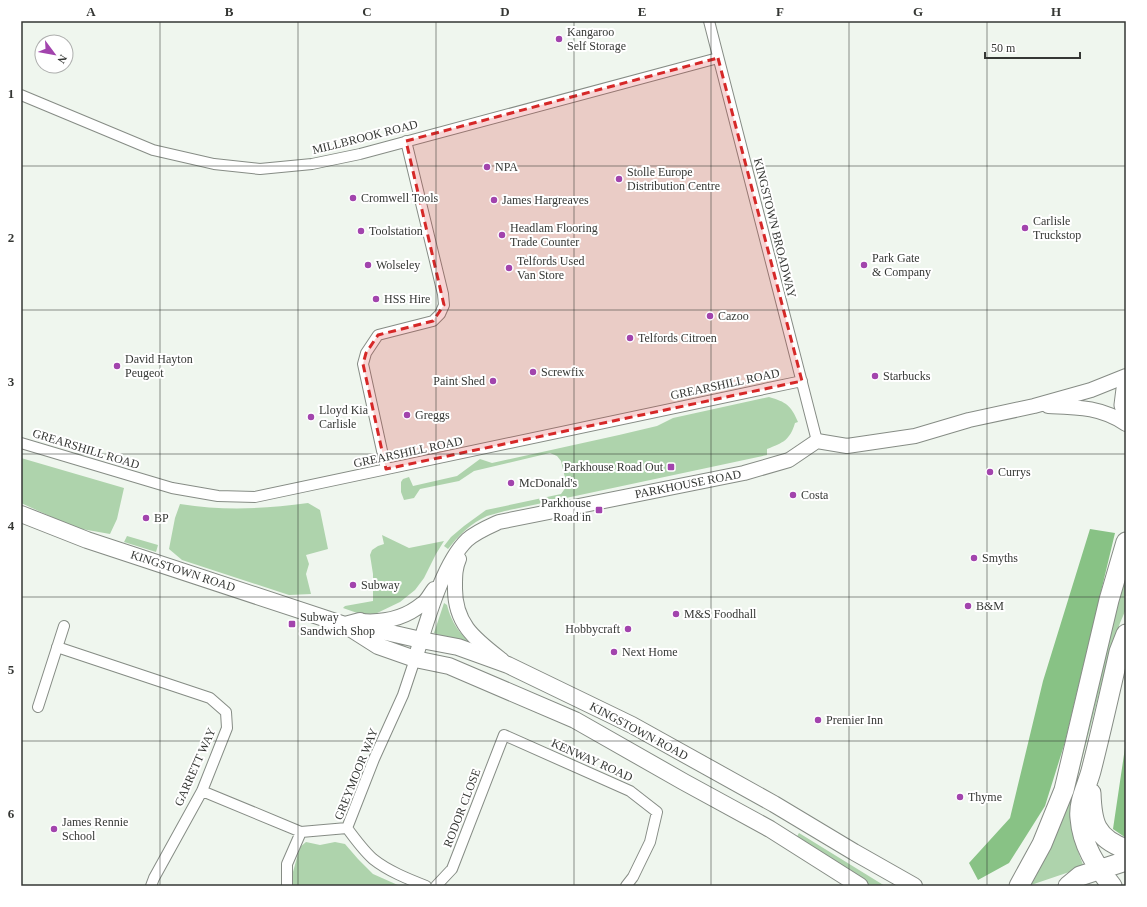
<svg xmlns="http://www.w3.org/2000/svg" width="1147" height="907" viewBox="0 0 1147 907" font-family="Georgia,serif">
	<rect width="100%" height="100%" fill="#eff6ee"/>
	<path fill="#aed3ac" d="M769,397C786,402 791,405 798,422L795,423C790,440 783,443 767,449V455L505,511C499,513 493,514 487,516C471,523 458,536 448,549L444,546L451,537L464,526L486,510L561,494L566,487V482L561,461L557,456L550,453L474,471L459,481L420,489L414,498L404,500L401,492V482L403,479L409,477L413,486L457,476L480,459L492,463L619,435L657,426L673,418Z
		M21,458L124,488L117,519L110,534L76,528L21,503Z
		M308,503L320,510L328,549L306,555L309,564L306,574L311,594L289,595L182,560L169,549L175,518L180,504C225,511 263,509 308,503Z
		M382,535L409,548L444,541L436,554L424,578L415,590L400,602L373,615L360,614L343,608L345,606L373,601V574L370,555L372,550L378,546L384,544Z
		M127,536L158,545L156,552L124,542Z
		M1126,564V609L1120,623L1106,666L1072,799C1070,827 1074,842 1084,867L1028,886Z
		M444,603L447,605C452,624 459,632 473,646L434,633Z
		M799,833L885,886H870L795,840Z
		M306,842L320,845L335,842L345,844L358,859L373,874L400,886H292L291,879L300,847Z"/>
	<path fill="#88c285" d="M1090,529L1115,533L1065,742L1045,806L1009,863L978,880L969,863L1010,818L1043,681Z
		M1126,741V838L1113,829Z"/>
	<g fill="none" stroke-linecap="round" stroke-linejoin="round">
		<defs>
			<path id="street" d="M709,21L817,441
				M21,95L153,150L214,164L260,169L312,164L360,154L718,58
				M21,443L172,488L218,496L255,497L802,381
				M386,469L363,364L366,353L378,335L433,321L440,314L444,305L443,294L406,141
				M57,647L210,698L226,712L227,728L202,791L154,878L151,886
				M415,659L403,695L374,759L347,828C355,839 363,850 373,859C388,871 408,879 426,886
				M38,707L64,626
				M202,791L301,832
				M287,886V864L301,832L347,828
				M436,886L452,869L504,735L630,791L657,812L650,842L633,877L626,886"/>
			<path id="secondary" d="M1048,406C1077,407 1102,407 1126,424
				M459,559C455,568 455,576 455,586C454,624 475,639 502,660
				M360,621C383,623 404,619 422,604C427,601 430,594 434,589
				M415,659C426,625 442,564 467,540C476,532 488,527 499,522L744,473L789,460L817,441L847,446L915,436L969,420L1034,406L1091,390L1126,376"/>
			<path id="primary" d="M21,514L87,540L345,625L378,646L415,659L449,666L575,720L684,782L770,829L860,886
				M345,625L360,621L373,629L421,640L458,647L508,665L632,725L774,804L854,852L914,886"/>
			<path id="highway" d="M1126,389L1124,405L1126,412
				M1091,793C1092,822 1095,838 1126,849
				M1019,886L1042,844L1064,790L1109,600L1126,542
				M1068,886L1080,876L1126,861
				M1112,886C1096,866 1082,845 1080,818C1078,802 1087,786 1091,771C1101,732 1110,692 1119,652L1126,634"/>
		</defs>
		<use href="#street" stroke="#868c85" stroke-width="12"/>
		<use href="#secondary" stroke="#868c85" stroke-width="16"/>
		<use href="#primary" stroke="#868c85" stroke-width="18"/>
		<use href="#highway" stroke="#868c85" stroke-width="21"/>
		<use href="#street" stroke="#fff" stroke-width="10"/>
		<use href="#secondary" stroke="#fff" stroke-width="14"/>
		<use href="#primary" stroke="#fff" stroke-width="16"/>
		<use href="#highway" stroke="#fff" stroke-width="19"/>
	</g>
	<path fill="#d62828" fill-opacity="0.2" stroke="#d62828" stroke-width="3" stroke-dasharray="8 5" stroke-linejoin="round" d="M718,58L802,381L386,469L363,364L366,353L378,335L433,321L444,305L406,141Z"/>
	<path fill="none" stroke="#353734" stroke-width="1" stroke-opacity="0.55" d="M160,21V886M298,21V886M436,21V886M574,21V886M711,21V886M849,21V886M987,21V886M21,166H1126M21,310H1126M21,454H1126M21,597H1126M21,741H1126"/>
	<g fill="#a244ad" stroke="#fff" stroke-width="1.5">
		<circle cx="559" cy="39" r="4"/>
		<circle cx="487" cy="167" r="4"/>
		<circle cx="619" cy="179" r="4"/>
		<circle cx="353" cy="198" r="4"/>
		<circle cx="494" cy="200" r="4"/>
		<circle cx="1025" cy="228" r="4"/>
		<circle cx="361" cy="231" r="4"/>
		<circle cx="502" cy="235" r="4"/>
		<circle cx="368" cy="265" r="4"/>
		<circle cx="864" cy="265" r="4"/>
		<circle cx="509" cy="268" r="4"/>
		<circle cx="376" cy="299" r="4"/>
		<circle cx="710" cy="316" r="4"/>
		<circle cx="630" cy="338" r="4"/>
		<circle cx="117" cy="366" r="4"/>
		<circle cx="533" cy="372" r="4"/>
		<circle cx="875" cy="376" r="4"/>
		<circle cx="493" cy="381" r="4"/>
		<circle cx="407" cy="415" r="4"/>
		<circle cx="311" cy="417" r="4"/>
		<rect x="667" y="463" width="8" height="8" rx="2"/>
		<circle cx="990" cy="472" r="4"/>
		<circle cx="511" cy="483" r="4"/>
		<circle cx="793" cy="495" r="4"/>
		<rect x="595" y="506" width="8" height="8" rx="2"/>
		<circle cx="146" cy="518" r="4"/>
		<circle cx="974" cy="558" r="4"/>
		<circle cx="353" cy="585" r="4"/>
		<circle cx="968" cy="606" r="4"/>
		<circle cx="676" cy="614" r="4"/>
		<rect x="288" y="620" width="8" height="8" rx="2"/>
		<circle cx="628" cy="629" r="4"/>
		<circle cx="614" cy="652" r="4"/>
		<circle cx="818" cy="720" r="4"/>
		<circle cx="960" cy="797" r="4"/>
		<circle cx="54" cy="829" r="4"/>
	</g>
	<g text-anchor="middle" stroke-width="4" stroke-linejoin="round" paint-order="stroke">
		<g font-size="12" fill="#353734" stroke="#fff" text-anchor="start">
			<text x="567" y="36">Kangaroo<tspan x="567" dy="14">Self Storage</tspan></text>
			<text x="495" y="171">NPA</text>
			<text x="627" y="176">Stolle Europe<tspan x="627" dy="14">Distribution Centre</tspan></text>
			<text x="361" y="202">Cromwell Tools</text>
			<text x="502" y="204">James Hargreaves</text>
			<text x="1033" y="225">Carlisle<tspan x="1033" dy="14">Truckstop</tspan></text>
			<text x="510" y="232">Headlam Flooring<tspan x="510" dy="14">Trade Counter</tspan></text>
			<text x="369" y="235">Toolstation</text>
			<text x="872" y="262">Park Gate<tspan x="872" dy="14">&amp; Company</tspan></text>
			<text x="517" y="265">Telfords Used<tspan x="517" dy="14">Van Store</tspan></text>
			<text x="376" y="269">Wolseley</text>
			<text x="384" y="303">HSS Hire</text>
			<text x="718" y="320">Cazoo</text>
			<text x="638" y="342">Telfords Citroen</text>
			<text x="125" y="363">David Hayton<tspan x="125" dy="14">Peugeot</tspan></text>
			<text x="541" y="376">Screwfix</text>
			<text x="883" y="380">Starbucks</text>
			<text x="485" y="385" text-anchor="end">Paint Shed</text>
			<text x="319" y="414">Lloyd Kia<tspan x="319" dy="14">Carlisle</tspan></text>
			<text x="415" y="419">Greggs</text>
			<text x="663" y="471" text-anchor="end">Parkhouse Road Out</text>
			<text x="998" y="476">Currys</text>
			<text x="519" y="487">McDonald's</text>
			<text x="801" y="499">Costa</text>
			<text x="591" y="507" text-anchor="end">Parkhouse<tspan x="591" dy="14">Road in</tspan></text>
			<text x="154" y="522">BP</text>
			<text x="982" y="562">Smyths</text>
			<text x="361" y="589">Subway</text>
			<text x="976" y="610">B&amp;M</text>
			<text x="684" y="618">M&amp;S Foodhall</text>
			<text x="300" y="621">Subway<tspan x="300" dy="14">Sandwich Shop</tspan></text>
			<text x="620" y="633" text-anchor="end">Hobbycraft</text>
			<text x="622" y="656">Next Home</text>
			<text x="826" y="724">Premier Inn</text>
			<text x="968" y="801">Thyme</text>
			<text x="62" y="826">James Rennie<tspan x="62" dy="14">School</tspan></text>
		</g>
		<g font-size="12" fill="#353734" stroke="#fff">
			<text transform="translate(365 137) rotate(-14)" y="4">MILLBROOK ROAD</text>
			<text transform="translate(775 228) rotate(76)" y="4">KINGSTOWN BROADWAY</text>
			<text transform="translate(725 384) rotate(-12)" y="4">GREARSHILL ROAD</text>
			<text transform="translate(86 449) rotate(17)" y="4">GREARSHILL ROAD</text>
			<text transform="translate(408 452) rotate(-12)" y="4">GREARSHILL ROAD</text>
			<text transform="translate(688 484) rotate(-11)" y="4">PARKHOUSE ROAD</text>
			<text transform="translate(183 571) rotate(18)" y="4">KINGSTOWN ROAD</text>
			<text transform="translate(639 731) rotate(28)" y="4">KINGSTOWN ROAD</text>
			<text transform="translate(592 760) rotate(24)" y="4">KENWAY ROAD</text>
			<text transform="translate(195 767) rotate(-66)" y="4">GARRETT WAY</text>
			<text transform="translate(356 774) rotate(-68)" y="4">GREYMOOR WAY</text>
			<text transform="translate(462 808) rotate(-69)" y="4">RODOR CLOSE</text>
		</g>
	</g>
	<rect width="1147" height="907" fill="none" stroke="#ffffff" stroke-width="44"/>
	<g transform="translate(54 54) rotate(122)"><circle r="19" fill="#ffffff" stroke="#aeafae"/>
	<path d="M0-3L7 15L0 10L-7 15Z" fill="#a244ad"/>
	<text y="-6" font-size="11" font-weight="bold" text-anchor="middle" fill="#353734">N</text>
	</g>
	<path d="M985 52v6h95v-6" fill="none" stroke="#353734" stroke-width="2"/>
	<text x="991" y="52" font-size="12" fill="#353734" stroke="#ffffff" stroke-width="3" paint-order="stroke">50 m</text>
	<rect x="22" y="22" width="1103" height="863" fill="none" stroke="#353734" stroke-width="1.5"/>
	<g font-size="13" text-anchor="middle" font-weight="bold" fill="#353734">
		<text x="91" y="16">A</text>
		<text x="229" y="16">B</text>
		<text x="367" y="16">C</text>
		<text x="505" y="16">D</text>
		<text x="642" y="16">E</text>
		<text x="780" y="16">F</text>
		<text x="918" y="16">G</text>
		<text x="1056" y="16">H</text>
		<text x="11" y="98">1</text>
		<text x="11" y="242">2</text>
		<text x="11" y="386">3</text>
		<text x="11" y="530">4</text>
		<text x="11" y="674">5</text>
		<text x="11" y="818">6</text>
	</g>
</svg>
